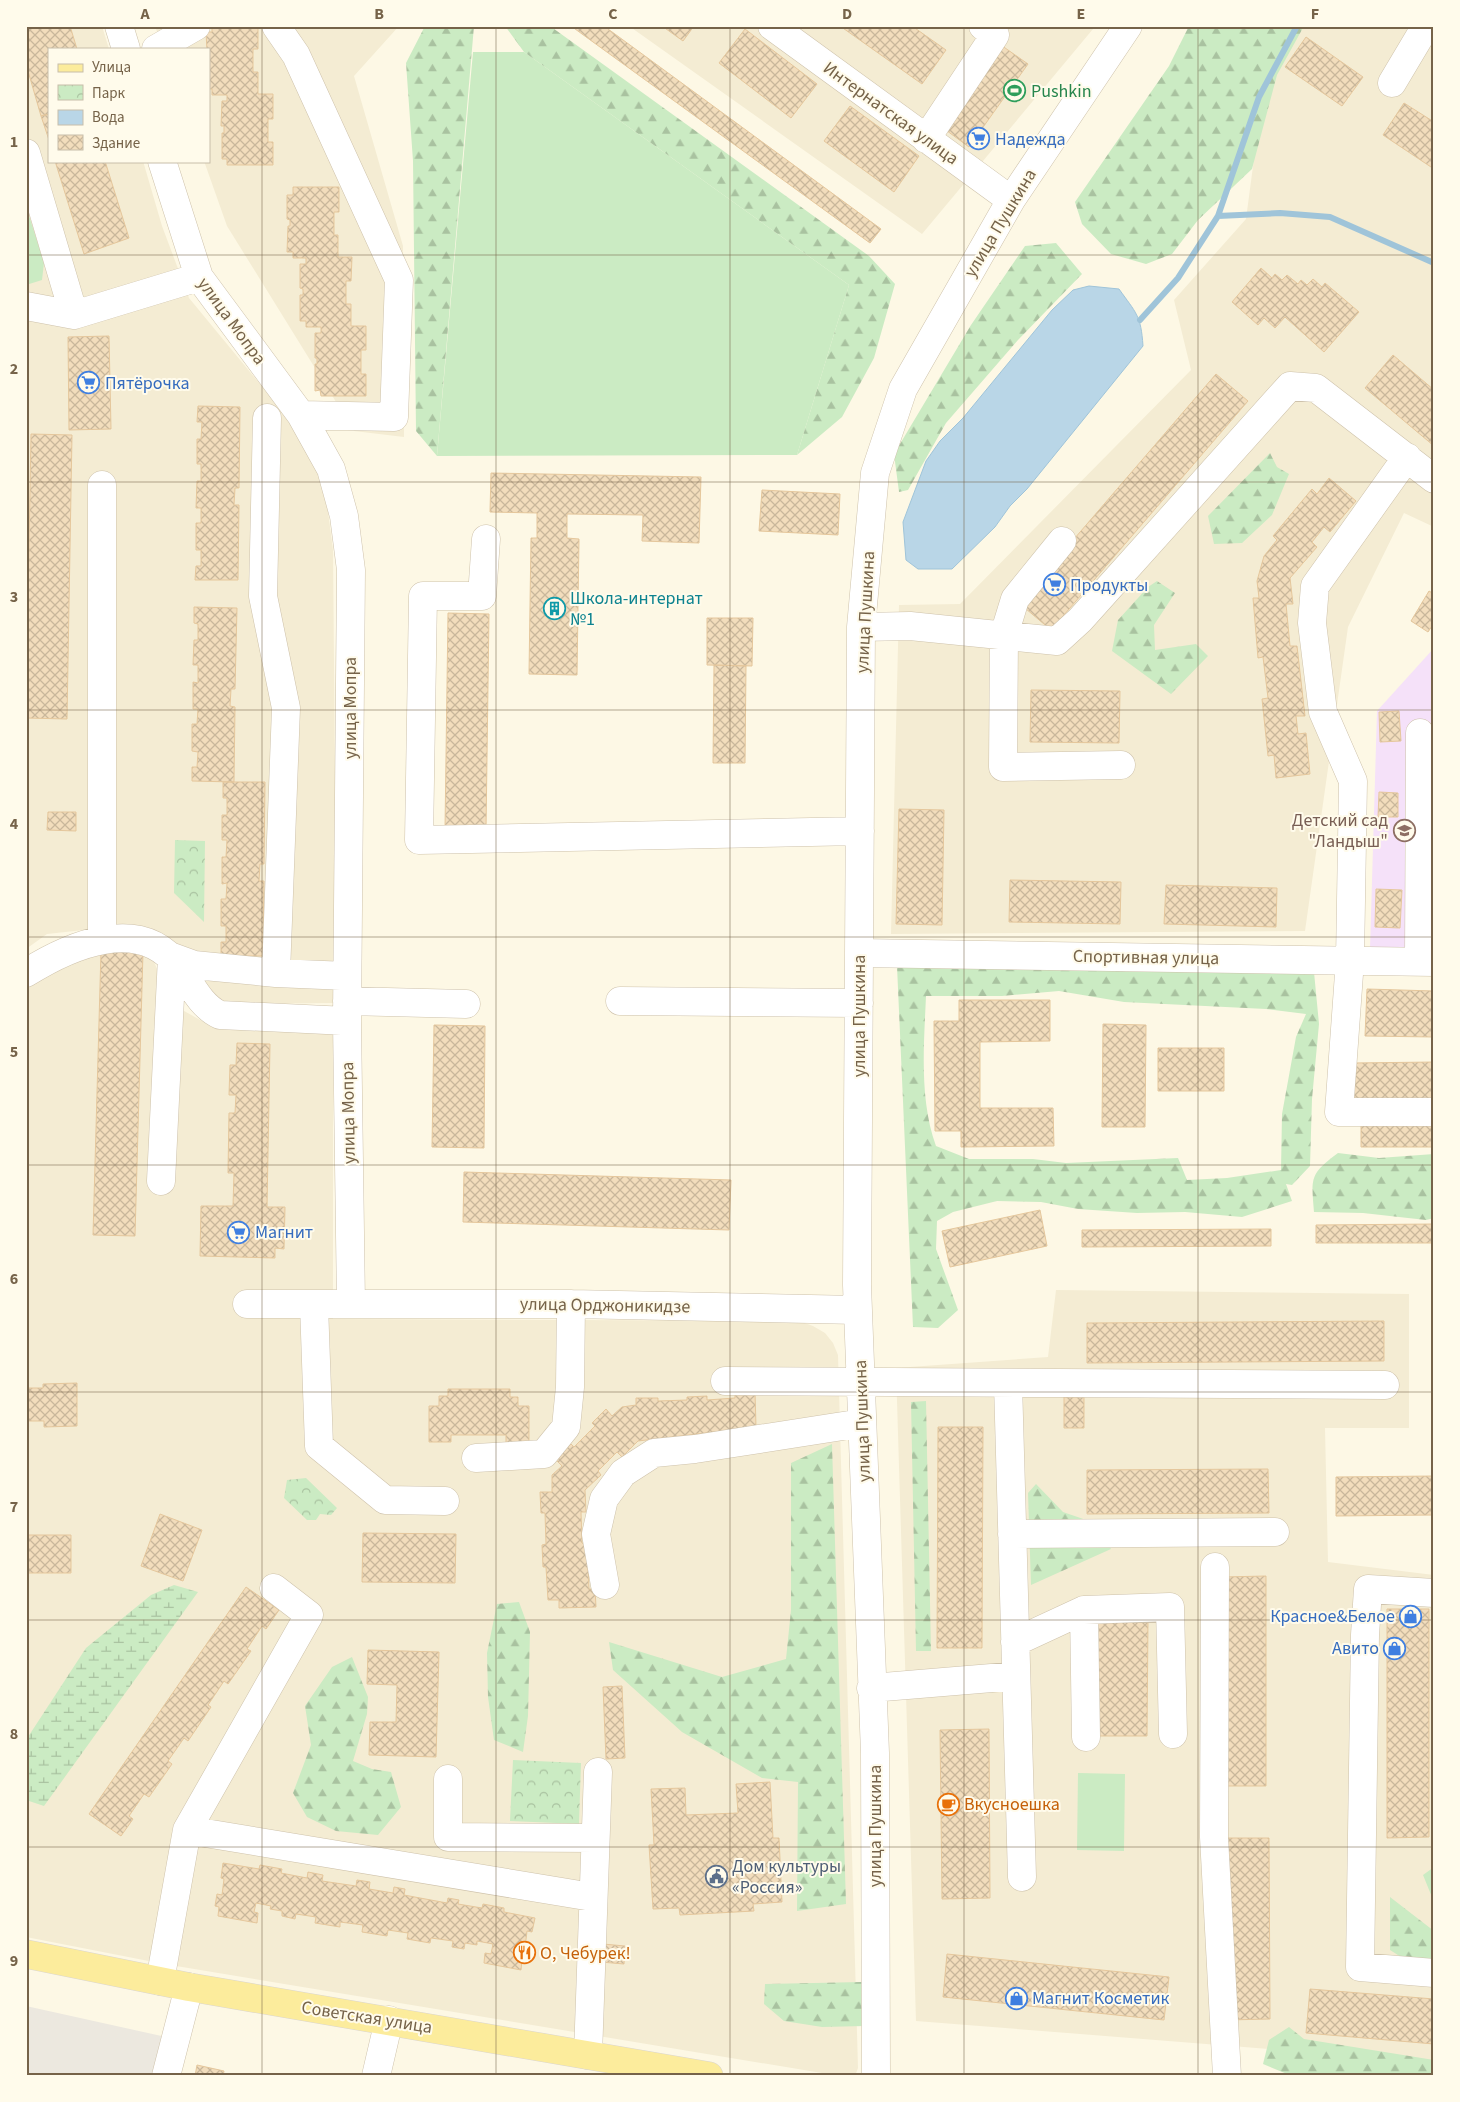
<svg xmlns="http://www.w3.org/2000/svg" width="1460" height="2102" viewBox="0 0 1460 2102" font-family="'Source Sans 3',sans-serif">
	<defs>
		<pattern id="forest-firs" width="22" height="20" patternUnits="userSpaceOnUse" patternTransform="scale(1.25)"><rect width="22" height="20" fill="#cbebc3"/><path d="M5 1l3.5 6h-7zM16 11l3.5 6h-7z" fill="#a9c2a0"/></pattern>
		<pattern id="wetland-marsh" width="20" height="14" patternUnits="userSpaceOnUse" patternTransform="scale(1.25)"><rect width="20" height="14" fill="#cbebc3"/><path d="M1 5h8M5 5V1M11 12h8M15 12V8" fill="none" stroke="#a9c2a0"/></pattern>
		<pattern id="park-crowns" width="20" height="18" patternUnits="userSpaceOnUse" patternTransform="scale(1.25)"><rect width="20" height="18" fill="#cbebc3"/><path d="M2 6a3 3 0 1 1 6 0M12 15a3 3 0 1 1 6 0" fill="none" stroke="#a9c2a0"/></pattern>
		<pattern id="building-cross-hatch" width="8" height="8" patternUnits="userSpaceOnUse" patternTransform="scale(1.25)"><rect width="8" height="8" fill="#f2ddbc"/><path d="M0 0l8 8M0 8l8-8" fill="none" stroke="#c9b79b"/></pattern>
	</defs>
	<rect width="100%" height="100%" fill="#fdf8e5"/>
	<path fill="#f4ecd3" d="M26,26H102L109,49H49V161H143L162,226L189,298L297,429L316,465L327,504L333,550L337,1003L214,1004L178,965L102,928L47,934L26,949Z
		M155,26H399L354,76L403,246L404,437L354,431L227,226L204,161H209V49H163Z
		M629,26H1090L1093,29L922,234Z
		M1287,26H1434V527L1404,513L1348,627L1305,931L891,934L899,605L960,604L1191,370L1174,300L1246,219L1268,53Z
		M66,947L149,950L163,983L177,1007L202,1021L234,1026H333V1319L799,1321L813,1326L825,1333L833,1343L838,1355L858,2068L855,2076H840L164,1964L26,1937V972Z
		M1056,1290L1409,1294V1428H1325L1328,1562L1434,1575V2062L916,2021L896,1368L1048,1357Z"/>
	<path fill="#ece8df" d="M26,2006L166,2037L156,2076H26Z"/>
	<path fill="#f5e1f9" d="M1434,648V949H1370L1377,711Z"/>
	<path fill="#cbebc3" d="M473,52H524L849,285L797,455L437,456Z
		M26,206L44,263L42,280L26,285Z
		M1078,1773L1125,1774L1124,1851L1077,1850Z"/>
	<path fill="url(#forest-firs)" fill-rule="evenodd" d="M425,26H474L437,456L416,431L413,161L406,63Z
		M505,26H550L869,256L895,284L874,358L842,417L797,455L849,285L524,52Z
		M1189,26H1304L1277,75L1252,169L1198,220L1172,254L1146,264L1111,254L1082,224L1075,202L1169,66Z
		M1056,243L1082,274L1018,340L946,423L908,490L899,492L894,454L971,325L1025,246Z
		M1270,453L1277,467L1289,474L1272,515L1242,543L1214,544L1208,516Z
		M1157,581L1175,593L1154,625L1155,650L1196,644L1208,656L1171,694L1112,651L1118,620L1148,587Z
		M897,966L1314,972L1319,1024L1312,1099L1310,1166L1292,1185L1286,1184L1292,1201L1242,1217L1185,1212L1137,1213L1078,1209L1041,1202L997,1201L953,1212L937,1221L936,1249L958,1310L938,1328L913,1327ZM1059,991L1124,1002L1266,1009L1306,1014L1296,1037L1282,1114L1281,1170L1227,1178L1187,1180L1178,1158L1066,1163L1033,1159H969L936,1146C919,1099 924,1044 926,996H1002Z
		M1338,1153L1379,1158L1434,1154V1218L1426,1220L1363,1213L1314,1212C1311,1177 1310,1174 1338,1153Z
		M926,1401L931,1651H916L911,1402Z
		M832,1444L846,1904L797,1911L798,1782L762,1778L682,1732L613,1670L609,1642L722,1677L786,1659L791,1610V1463Z
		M1036,1484L1063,1512L1095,1523L1111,1549L1031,1585L1028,1493Z
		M519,1602L530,1632L528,1716L523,1752L494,1740L488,1697L487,1653L497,1604Z
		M352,1657L368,1697L367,1714L353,1761L372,1769L391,1772L401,1807L378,1835L336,1831L307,1817L293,1793L311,1745L305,1706L332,1667Z
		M1434,1867V1902L1423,1875Z
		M1390,1897L1434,1931V1959L1409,1962L1390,1950Z
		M862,1982L865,2026L822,2027L784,2021L764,2004L765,1984Z
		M1289,2027L1304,2039L1434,2060V2076H1292L1263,2064L1269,2040Z"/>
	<path fill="url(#wetland-marsh)" d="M174,1585L198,1592L44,1806L26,1800V1740L86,1648L151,1595Z"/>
	<path fill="url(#park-crowns)" d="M175,840L205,841L204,922L174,893Z
		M306,1478L337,1508L331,1515L320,1514L316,1520H307L284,1498L287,1480Z
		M513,1760L581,1763L579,1824L510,1821Z"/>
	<path fill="#b9d6e7" stroke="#9fc4d9" d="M1089,286L1119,289C1136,313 1141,315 1143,346L1027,489L1010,506L995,527L952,569H918L906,560L903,522L926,461L940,441L963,418L1052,310L1073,290Z"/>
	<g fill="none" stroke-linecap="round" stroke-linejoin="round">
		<path stroke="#9fc4d9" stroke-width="6" d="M1218,216L1280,213L1330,217L1434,263
			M1140,320L1178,278L1218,216L1259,97L1297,26"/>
	</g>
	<path fill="url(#building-cross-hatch)" stroke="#e5c79c" d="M26,26H70L77,49H49V114L41,116L26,64Z
		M212,26H258V49H253V72H258V94H273V119H268V142H273V165H227V159H222V133H224V126H221L222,101H227V95H212V89H209L206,32H212Z
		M571,26H604L881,229L870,243Z
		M662,26H694L683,41Z
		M840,26H912L946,50L922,84Z
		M745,29L817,84L791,118L719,63Z
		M1306,37L1363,77L1342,106L1285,67Z
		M998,43L1028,64L969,147L939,125Z
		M1404,103L1434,122V169L1383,135Z
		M850,106L919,156L894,192L824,141Z
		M49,114V140L41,116Z
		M55,161H105L129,238L84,254Z
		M293,187H339V212H334V235H338V257H352L351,281H346V304H351V326H366V350H361V374H366V396H321L320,390L315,391V364H317V358H315V333H321V327H306V321H300V295H303V289L300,288V264H306V258H293V252H287L288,226H290V220L287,219V195H293Z
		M1261,268L1272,278L1275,274L1282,280L1287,275L1298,284L1301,280L1307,285L1313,279L1322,287L1325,283L1359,312L1324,352L1285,317L1275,328L1264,318L1258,325L1232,302Z
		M109,336L111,429L69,430L68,337Z
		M1393,355L1434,390V446L1365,388Z
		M1216,374L1248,401L1051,630L1019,603Z
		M198,406L240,407L239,488H235L234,505H239L238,580H195L196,566H201V550H196V523H201V508H196L197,481H201V464H197V439H201L202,422H197Z
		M31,434L72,435L67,719L26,718Z
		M491,473L701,477L699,543L642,541L643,515L567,514V538L579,539L577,675L529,674L531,538H537V513L490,512Z
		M1329,478L1356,501L1330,532L1324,527L1312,542L1317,547L1290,578L1293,604H1286L1290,646H1297L1305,716H1296L1298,734L1306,733L1310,774L1276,778L1274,755L1268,756L1262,699L1268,698L1263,657L1258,658L1253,598H1259L1257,581L1264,556L1277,540L1273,536L1312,489L1317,494Z
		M762,490L840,494L838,535L759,531Z
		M1429,591L1434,594V623L1428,632L1411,621Z
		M194,607L237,608L235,689H231L230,706L235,707L234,782L192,781V767H197L198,752L192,751V724H197L198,709H193V682L198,683V665H193L194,640H198V624L194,623Z
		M448,613L489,614L486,830L445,829Z
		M707,618H753L752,666L707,665Z
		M714,665L746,666L745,763H713Z
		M1031,690L1120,691L1119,743L1030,742Z
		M1399,711L1401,741L1380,742L1379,712Z
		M223,782H265L264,864H260L259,881H264L263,956H221V942H226V926H221V899H226L227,883L222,884V857H226L227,840H222V815H227V798H223Z
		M1379,792L1398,793V817H1378Z
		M899,809L944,810L942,925L896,924Z
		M48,812H76V831L47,830Z
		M1010,880L1121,882L1120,924L1009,922Z
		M1166,885L1277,888L1276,927L1164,924Z
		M1376,889L1402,890L1400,928L1375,927Z
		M101,951L143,952L135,1236L93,1235Z
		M1367,989L1434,991V1037L1365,1036Z
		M959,1000H1050V1041L980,1042V1108H1053L1054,1146L961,1147V1131H935L934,1021H959Z
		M1103,1024L1146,1025L1145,1127H1102Z
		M434,1025L485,1026L484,1148L432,1147Z
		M237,1043L270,1044L267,1207H285L284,1249L275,1248V1258L200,1256L201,1206H233L234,1173H228L229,1113H235L236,1095H229L230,1065H236Z
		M1158,1048H1224V1091H1158Z
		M1434,1062V1100L1352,1101V1063Z
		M1434,1120V1147H1361V1121Z
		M464,1172L731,1180L729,1230L463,1222Z
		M1040,1210L1047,1246L950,1267L942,1231Z
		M1434,1224V1243H1316V1225Z
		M1271,1229V1246L1082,1247V1230Z
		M1384,1321V1361L1087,1363V1323Z
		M77,1383V1426L44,1427V1421H26V1388H43V1384Z
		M448,1389H510V1397H518V1406H529V1444H506V1435H451V1442H429V1406H439V1396H448Z
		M755,1392L756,1427L638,1441L622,1457L617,1452L598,1471L601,1475L585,1490L586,1512H581L582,1543H587L589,1589H595L596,1607L559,1608V1600H548L546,1567H543L542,1545L546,1544L545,1513H541L540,1492H552V1475L562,1466L555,1459L571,1444L574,1447L595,1426L592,1423L606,1409L612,1416L622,1407L636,1405V1398H658V1401L687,1400V1397L707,1396V1400L735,1398V1393Z
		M1064,1397H1084V1428H1064Z
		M938,1427H983L982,1648H937Z
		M1268,1469L1269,1513L1087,1514V1470Z
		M1434,1476V1515L1336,1516V1477Z
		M160,1514L202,1530L183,1581L141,1566Z
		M363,1533L456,1534L455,1583L362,1582Z
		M26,1535H71V1573H26Z
		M1266,1576V1786H1224L1223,1577Z
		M246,1587L279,1610L266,1629L262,1626L247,1649L251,1651L228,1684L224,1681L208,1705L211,1707L188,1741L184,1738L168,1761L172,1764L149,1797L144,1794L129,1816L133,1819L121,1836L89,1814Z
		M1387,1609H1429V1837L1387,1838Z
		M1098,1619H1148L1147,1736H1097Z
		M368,1650L439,1652L436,1757L369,1755L370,1722H396L397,1685L367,1684Z
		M622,1686L625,1758L606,1759L603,1687Z
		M989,1729L990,1898L942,1899L940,1730Z
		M770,1782L773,1838H779L782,1902L753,1904L754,1911L680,1915L679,1908L653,1909L649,1845H654L651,1789L685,1788L686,1815L738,1813L736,1784Z
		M1225,1838H1269L1270,2019L1226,2020Z
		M223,1863L259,1869L260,1865L282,1869L281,1873L307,1878L308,1872L323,1875L322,1881L356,1886L357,1880L370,1882L369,1889L393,1893L394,1887L405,1889L404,1895L447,1903L448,1898L459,1900L458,1904L482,1908L483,1904L504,1908V1912L535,1918L532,1932L527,1931L525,1948L530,1949L527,1961L522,1960L521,1970L484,1963L485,1953L491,1954L493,1944L477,1941V1945L465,1943L464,1949L452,1947L453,1941L431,1938L430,1943L407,1939L408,1933L388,1930L387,1936L362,1932L363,1925L340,1922V1927L315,1923L316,1917L296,1914L295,1919L282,1916V1911L270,1909L271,1906L256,1903L254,1912L258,1913L257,1923L218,1916L219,1907L215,1906L217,1894L222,1895L224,1879L221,1878Z
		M603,1944L625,1946L624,1964L601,1962Z
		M947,1954L1169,1977L1164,2020L943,1997Z
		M1310,1989L1434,1999V2044L1306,2033Z
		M197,2065L224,2071L223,2076H195Z"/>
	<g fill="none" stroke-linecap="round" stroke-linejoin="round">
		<defs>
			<path id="minor" d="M119,26L126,49
				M276,26L296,55L399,280L394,417L301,415
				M772,26L1011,200
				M156,49L196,26
				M1392,83L1426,26
				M926,139L995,35L983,26
				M26,153L74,315L199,277
				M162,161L199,277L301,415L331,469L344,516L351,570L347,1021L351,1304
				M26,306L74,315
				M267,418L263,596L286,708L276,973L347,976
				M1407,457L1315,586L1312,623L1323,712L1353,781L1350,960L1339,1112H1434
				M486,539L482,596H423L419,840L860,831
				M1062,541L1015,599L1004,635L1003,767L1121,765
				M861,627L910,626L1057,641L1080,620L1290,386L1316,388L1434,479
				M102,940V485
				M859,953L1434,962
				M1419,961L1420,733
				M26,973C69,946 140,914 178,966C190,982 200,1006 220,1015L347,1021
				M347,1001L466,1004
				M620,1001L859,1003
				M161,1181L172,957L194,965L276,973
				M247,1304H571L858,1310
				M314,1305L319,1446L385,1500L445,1501
				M725,1381L1385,1385
				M1008,1383L1022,1877
				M476,1458L544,1454L566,1427L570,1387L571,1304
				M1012,1534L1275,1532
				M1215,1567L1214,1837L1227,2076
				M605,1585L596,1534L604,1499L623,1473L654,1453L695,1449L862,1423
				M1434,1593L1368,1589L1365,1635L1360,1967L1434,1973
				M1084,1610L1086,1737
				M1015,1642L1084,1610L1170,1607L1173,1734
				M871,1688L1016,1676
				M448,1779V1837L595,1838
				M187,1830L592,1897
				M160,1981L187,1830L309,1615L274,1588
				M588,2055L598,1772
				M166,2076L189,1987
				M376,2076L389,2020
				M876,2076L875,1753L857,1285L861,627L875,473L903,389L1011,200L1128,26"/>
			<path id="major" d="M26,1954L189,1987L709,2076"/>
		</defs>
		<use href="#minor" stroke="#cec2ab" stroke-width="29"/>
		<use href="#major" stroke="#dbd6d0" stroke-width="29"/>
		<use href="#minor" stroke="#fff" stroke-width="28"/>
		<use href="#major" stroke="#fcec9c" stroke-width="28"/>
	</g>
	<path fill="none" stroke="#766349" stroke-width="1" stroke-opacity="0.55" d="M262,26V2076M496,26V2076M730,26V2076M964,26V2076M1198,26V2076M26,255H1434M26,482H1434M26,710H1434M26,937H1434M26,1165H1434M26,1392H1434M26,1620H1434M26,1847H1434"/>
	<defs>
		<symbol id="stadium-ring" viewBox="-11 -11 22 22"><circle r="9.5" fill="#fffbeb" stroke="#2e9e5b" stroke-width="1.5"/><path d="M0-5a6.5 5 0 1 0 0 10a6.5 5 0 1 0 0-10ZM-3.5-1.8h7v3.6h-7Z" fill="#2e9e5b"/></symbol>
		<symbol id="supermarket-ring" viewBox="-11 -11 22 22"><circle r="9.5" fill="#fffbeb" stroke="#3f7fe0" stroke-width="1.5"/><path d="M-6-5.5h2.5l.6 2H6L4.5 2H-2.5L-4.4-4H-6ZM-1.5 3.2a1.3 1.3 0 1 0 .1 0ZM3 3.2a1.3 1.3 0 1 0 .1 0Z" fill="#3f7fe0"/></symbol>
		<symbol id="building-ring" viewBox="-11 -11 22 22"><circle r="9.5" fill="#fffbeb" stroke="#0f9aa8" stroke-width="1.5"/><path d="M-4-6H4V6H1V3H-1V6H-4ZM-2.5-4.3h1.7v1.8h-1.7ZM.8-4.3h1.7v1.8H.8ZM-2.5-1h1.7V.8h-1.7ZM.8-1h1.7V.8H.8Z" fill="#0f9aa8"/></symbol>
		<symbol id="school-ring" viewBox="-11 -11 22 22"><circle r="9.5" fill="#fffbeb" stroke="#8d6e63" stroke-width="1.5"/><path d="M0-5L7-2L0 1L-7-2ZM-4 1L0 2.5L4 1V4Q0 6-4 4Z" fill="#8d6e63"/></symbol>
		<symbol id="shop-ring" viewBox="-11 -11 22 22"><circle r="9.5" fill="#fffbeb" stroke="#3f7fe0" stroke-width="1.5"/><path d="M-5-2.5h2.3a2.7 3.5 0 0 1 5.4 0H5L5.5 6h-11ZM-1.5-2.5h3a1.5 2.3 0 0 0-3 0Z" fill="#3f7fe0"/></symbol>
		<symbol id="cafe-ring" viewBox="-11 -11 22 22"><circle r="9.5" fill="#fffbeb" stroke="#e8710a" stroke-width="1.5"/><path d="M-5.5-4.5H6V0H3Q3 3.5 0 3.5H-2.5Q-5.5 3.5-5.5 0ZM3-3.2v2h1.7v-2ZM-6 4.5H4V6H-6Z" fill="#e8710a"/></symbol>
		<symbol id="civic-ring" viewBox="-11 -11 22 22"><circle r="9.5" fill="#fffbeb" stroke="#5c6f8a" stroke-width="1.5"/><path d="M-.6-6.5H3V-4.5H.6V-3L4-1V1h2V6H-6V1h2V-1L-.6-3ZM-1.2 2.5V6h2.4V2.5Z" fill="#5c6f8a"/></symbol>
		<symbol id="restaurant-ring" viewBox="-11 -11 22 22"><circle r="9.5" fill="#fffbeb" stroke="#e8710a" stroke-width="1.5"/><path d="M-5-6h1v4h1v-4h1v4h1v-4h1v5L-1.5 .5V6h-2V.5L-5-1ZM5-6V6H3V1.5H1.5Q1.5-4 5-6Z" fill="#e8710a"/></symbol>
	</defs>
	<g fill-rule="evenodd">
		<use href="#stadium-ring" x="1002" y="78" width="25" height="25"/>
		<use href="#supermarket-ring" x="966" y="126" width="25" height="25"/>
		<use href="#supermarket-ring" x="76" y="370" width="25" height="25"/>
		<use href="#supermarket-ring" x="1042" y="572" width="25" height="25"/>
		<use href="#building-ring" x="542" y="596" width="25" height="25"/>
		<use href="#school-ring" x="1392" y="818" width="25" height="25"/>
		<use href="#supermarket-ring" x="226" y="1220" width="25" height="25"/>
		<use href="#shop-ring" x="1398" y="1604" width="25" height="25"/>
		<use href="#shop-ring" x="1382" y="1636" width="25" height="25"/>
		<use href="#cafe-ring" x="936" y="1792" width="25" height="25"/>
		<use href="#civic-ring" x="704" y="1864" width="25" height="25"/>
		<use href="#restaurant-ring" x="512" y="1940" width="25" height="25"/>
		<use href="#shop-ring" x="1004" y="1986" width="25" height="25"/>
	</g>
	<g text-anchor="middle" stroke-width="4" stroke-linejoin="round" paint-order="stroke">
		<g font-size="18" fill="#27864d" stroke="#fffbeb" text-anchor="start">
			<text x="1031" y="97">Pushkin</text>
		</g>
		<g font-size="18" fill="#766349" stroke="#fffbeb">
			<text transform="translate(891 113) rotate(36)" y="6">Интернатская улица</text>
			<text transform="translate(1000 223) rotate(-59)" y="6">улица Пушкина</text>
			<text transform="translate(232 321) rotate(54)" y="6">улица Мопра</text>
			<text transform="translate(865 612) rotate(-87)" y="6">улица Пушкина</text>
			<text transform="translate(350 708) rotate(-90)" y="6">улица Мопра</text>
			<text transform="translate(1146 957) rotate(1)" y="6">Спортивная улица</text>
			<text transform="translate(859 1016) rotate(-90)" y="6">улица Пушкина</text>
			<text transform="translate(348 1113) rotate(-91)" y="6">улица Мопра</text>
			<text transform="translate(605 1305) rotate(1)" y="6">улица Орджоникидзе</text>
			<text transform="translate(862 1421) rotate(-92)" y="6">улица Пушкина</text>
			<text transform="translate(875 1826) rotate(-90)" y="6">улица Пушкина</text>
			<text transform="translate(367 2017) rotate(9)" y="6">Советская улица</text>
		</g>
		<g font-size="18" fill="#366cbe" stroke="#fffbeb" text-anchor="start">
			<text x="995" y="145">Надежда</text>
			<text x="105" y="389">Пятёрочка</text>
			<text x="1070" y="591">Продукты</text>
			<text x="255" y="1238">Магнит</text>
			<text x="1395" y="1622" text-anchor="end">Красное&amp;Белое</text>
			<text x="1379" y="1654" text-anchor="end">Авито</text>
			<text x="1032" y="2004">Магнит Косметик</text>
		</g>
		<g font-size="18" fill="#0d838f" stroke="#fffbeb" text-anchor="start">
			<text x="570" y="604">Школа-интернат<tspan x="570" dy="21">№1</tspan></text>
		</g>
		<g font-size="18" fill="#785e54" stroke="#fffbeb" text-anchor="end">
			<text x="1388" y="826">Детский сад<tspan x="1388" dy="21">"Ландыш"</tspan></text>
		</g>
		<g font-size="18" fill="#c56008" stroke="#fffbeb" text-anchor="start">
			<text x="964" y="1810">Вкусноешка</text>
			<text x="540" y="1959">О, Чебурек!</text>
		</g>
		<g font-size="18" fill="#4e5e75" stroke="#fffbeb" text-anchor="start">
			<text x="732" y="1872">Дом культуры<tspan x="732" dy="21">«Россия»</tspan></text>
		</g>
	</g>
	<rect width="1460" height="2102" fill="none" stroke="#fffbeb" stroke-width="55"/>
	<rect x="48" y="48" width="162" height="115" fill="#fffbeb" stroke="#c8beaa"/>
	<rect x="58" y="64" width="25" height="8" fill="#fcec9c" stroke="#c8beaa"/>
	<text x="92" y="72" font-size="15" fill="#766349">Улица</text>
	<rect x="58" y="85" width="25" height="15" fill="url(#park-crowns)" stroke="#c8beaa"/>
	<text x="92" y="98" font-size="15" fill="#766349">Парк</text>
	<rect x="58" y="110" width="25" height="15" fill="#b9d6e7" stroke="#c8beaa"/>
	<text x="92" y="122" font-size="15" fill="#766349">Вода</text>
	<rect x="58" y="135" width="25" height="15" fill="url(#building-cross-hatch)" stroke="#c8beaa"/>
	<text x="92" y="148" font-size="15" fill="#766349">Здание</text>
	<rect x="28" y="28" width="1404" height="2046" fill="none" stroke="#766349" stroke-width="2"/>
	<g font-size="16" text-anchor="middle" font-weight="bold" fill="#766349">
		<text x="145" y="19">A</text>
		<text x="379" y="19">B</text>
		<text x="613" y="19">C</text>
		<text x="847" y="19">D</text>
		<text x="1081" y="19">E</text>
		<text x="1315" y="19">F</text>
		<text x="14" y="147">1</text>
		<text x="14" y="374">2</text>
		<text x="14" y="602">3</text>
		<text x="14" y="829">4</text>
		<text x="14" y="1057">5</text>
		<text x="14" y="1284">6</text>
		<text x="14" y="1512">7</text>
		<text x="14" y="1739">8</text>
		<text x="14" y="1966">9</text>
	</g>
</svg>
